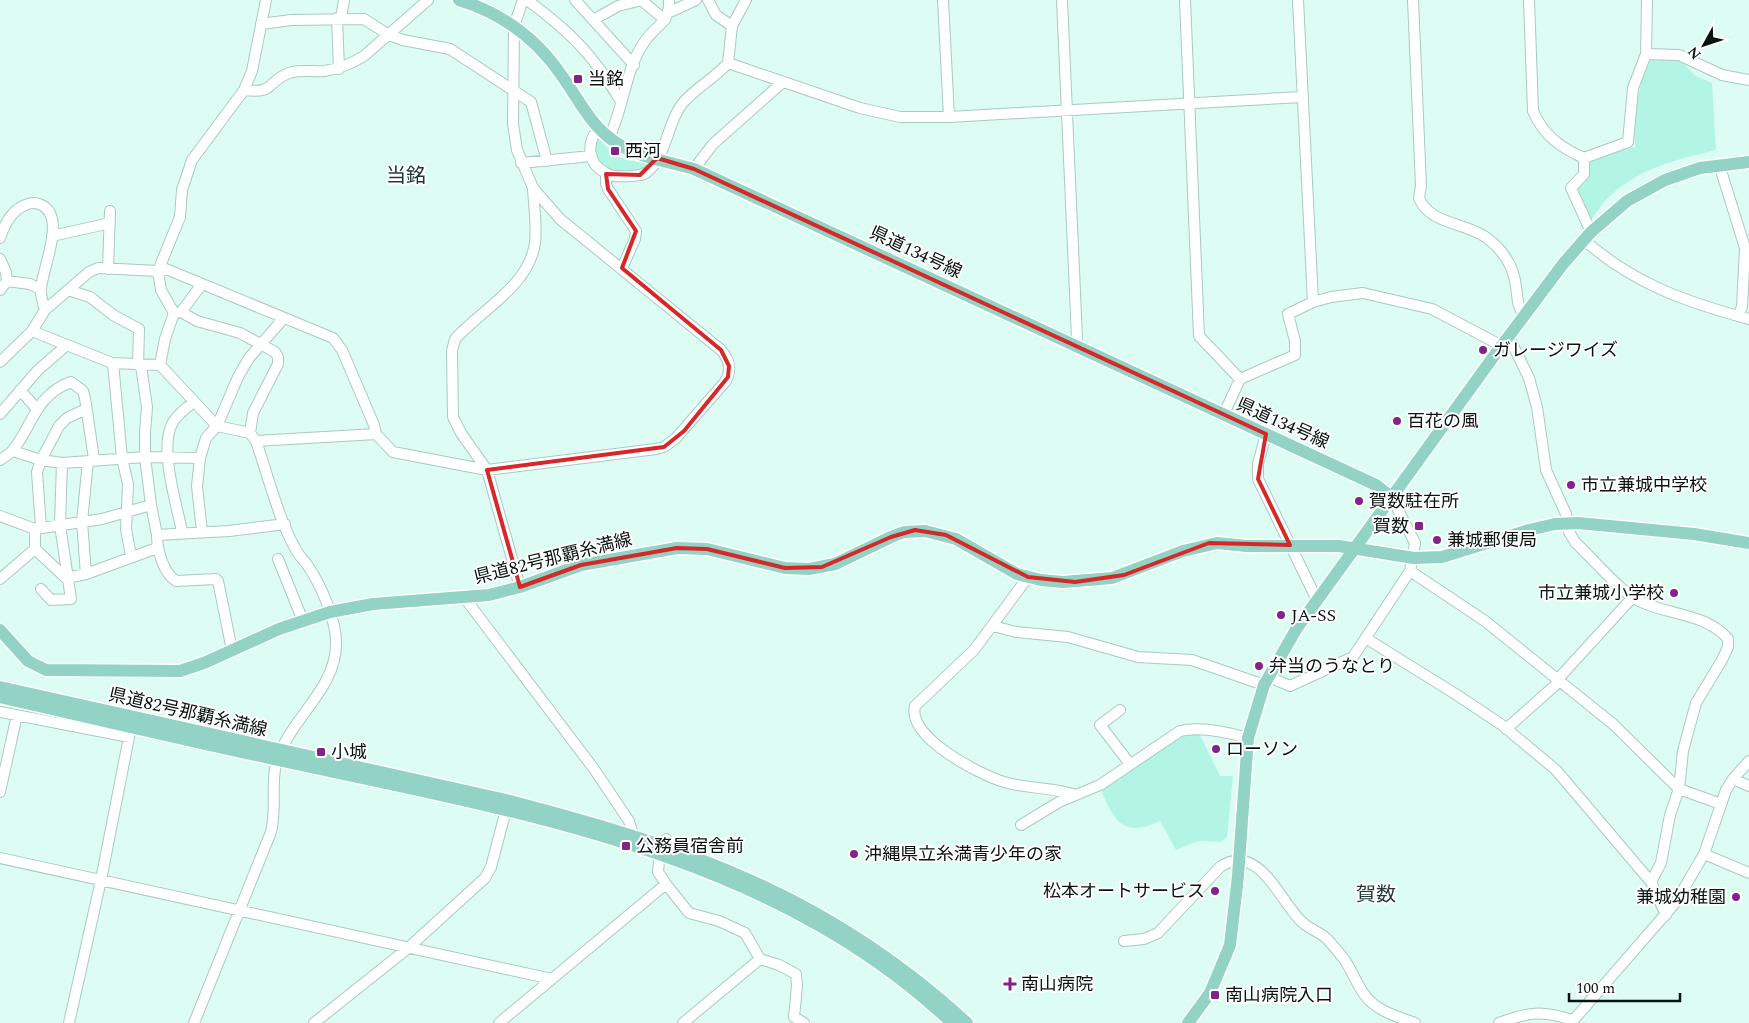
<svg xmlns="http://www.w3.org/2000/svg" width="1749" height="1023" viewBox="0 0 1749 1023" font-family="Spectral,'Noto Sans JP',serif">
	<rect width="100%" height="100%" fill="#ddfcf3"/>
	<path fill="#b3f5e4" d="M1661,58L1682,62L1696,76L1712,83L1716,150C1678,159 1640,168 1610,196C1603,202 1597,212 1591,220L1575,188L1587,159L1635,147C1633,117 1637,89 1650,61Z
		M598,137C613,156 622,161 646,163L643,170C617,173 593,173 595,140Z
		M1179,735H1200L1220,776H1233L1227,837L1221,842L1198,841L1176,850L1160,821C1123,838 1115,822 1101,790Z"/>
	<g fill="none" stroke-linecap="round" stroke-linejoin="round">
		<defs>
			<path id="minor" d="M527,0C569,31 593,54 620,100
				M575,0L634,65
				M641,0L665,20
				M708,0L716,15L732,26
				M943,0L949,117
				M1062,0L1077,338L1075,347
				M1185,0L1199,336L1240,379
				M1298,0L1313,302
				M1413,0L1421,186L1419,198C1430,225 1466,222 1487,238C1504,251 1514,266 1516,287C1518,299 1517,306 1524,316
				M1529,0L1533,111C1543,135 1561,148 1584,158V174L1571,188L1591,232
				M1647,0L1646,54L1679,55L1722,75L1749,80
				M670,12L696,0
				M337,18L339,69
				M341,18L344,0
				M593,20L618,6L642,0
				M261,24L291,20L364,19L389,35L403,40L450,49L531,102L547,161
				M728,63L860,108L900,117H949L1302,97
				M244,90C275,94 266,82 289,73C299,69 312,72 324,71C339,69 351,64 364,56L428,0
				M599,128C586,142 587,164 606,173C613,178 623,176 632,176C637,175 642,176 647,172C667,156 667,123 682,104C695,88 714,79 728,63L732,26L746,0
				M609,138C624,107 625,69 645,41C657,24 670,23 669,0
				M1584,158L1628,142L1633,88L1646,54
				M521,163L591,156
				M1719,164L1745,248L1742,307L1738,316
				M694,169L713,144L783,82
				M606,174V184L608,189L636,231L635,239L622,268
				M52,236L110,223
				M0,238C3,228 9,216 18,209C24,205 32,201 39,204C68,214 43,266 41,288C40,295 43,303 45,310
				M1584,240C1634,284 1686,302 1749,319
				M0,259L6,272L7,281L0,290
				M108,269L110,211
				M7,281L30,284L40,289
				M68,290L90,297L113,315L139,329L138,365
				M181,312L202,284
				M174,313L181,312L197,321L240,333L275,352L278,357V364L253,413L250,433
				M32,331L112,363L160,365L217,426L250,433L256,441C267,473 279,520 295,548C298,555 304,560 308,566C321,585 337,622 336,644C336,686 297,714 281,750C268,775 278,805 271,832L194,1023
				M1509,337L1529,378L1537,407L1546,470L1566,514L1569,532L1575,542C1589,555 1622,593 1637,600C1665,615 1707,613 1728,639V647L1722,660L1696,703L1683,751L1679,789L1670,815L1661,863L1651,882
				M0,362L32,331L45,310L89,272L98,268L158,271L166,269L333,338L342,350L374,425L376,434L393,452L487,470L656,449L664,447L676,438L725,382C732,371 730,360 721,350L560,219L533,188L517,150L513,124L514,26L523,0
				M113,363L122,458L128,484L126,529L131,556
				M160,365L165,339L174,313L161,290L158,271L180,217L182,190L192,160L244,90L252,71L266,0
				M141,366L147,407L145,432V457L151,505L157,535L229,531L285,524
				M20,390L36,408
				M0,414L38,370L67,345
				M1223,416L1240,379L1295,355V341L1288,314L1313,302L1331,297L1363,293L1432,309L1502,346
				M1266,434L1258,464V479L1317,600
				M256,441L376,434
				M13,451L41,460L62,463L145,457L200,458
				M0,460C4,457 10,454 13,450C32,427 35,395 71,382L83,391L85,398L94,459
				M0,516L35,529
				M41,528L37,472L41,460L59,426L67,418L86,409
				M182,532C177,505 159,449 172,424C176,415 186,409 193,402
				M202,532L197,486L200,458L206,438L217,426L238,377L249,358L283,319
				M157,535C157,549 163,573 176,581L216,579L218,581L232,650
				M35,549L66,578L86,574L157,548
				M278,559L303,621
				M1410,571L1485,621L1613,724L1679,789L1721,804
				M86,574L82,522L88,461
				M1028,577L974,650L915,706C907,737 978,774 1004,782C1028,789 1052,787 1076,795
				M0,579L35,549V529L102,519L151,505
				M520,587L487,470L461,433L453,417L452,351L455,339C482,309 529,286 535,243C537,225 534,207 533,189
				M41,589L51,600L71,599L60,525L62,463
				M464,597L594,769L629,821L633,835
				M993,626L1016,632L1068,637L1138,657L1192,660L1264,685
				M1367,639L1457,695L1502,725L1556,770L1651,882L1666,915
				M1269,677L1290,686L1353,657L1410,571L1415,543L1392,498
				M1558,679L1632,598
				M1120,710L1100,725L1130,764
				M0,712L129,737L101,880L69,1023
				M1506,729L1560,681
				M1733,779L1749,786
				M0,792L17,715
				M1021,825L1059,802L1100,785L1180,731C1201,726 1227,732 1248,738
				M666,839L659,860L658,872L666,884L689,913L719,921L745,933L760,959L779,965L796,974L797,986L794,1017L804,1023
				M1704,854L1749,873
				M0,858L552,979
				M1124,941L1144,939L1158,933L1220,867C1259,841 1280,902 1302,922C1309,929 1320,932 1327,939C1333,945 1339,953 1344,959C1354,973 1358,990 1370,1001C1381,1012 1401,1018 1415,1023
				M314,1023L407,949L485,878L491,867L506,810
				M499,1023L666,884
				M683,1023L760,959
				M1499,1023C1529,1012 1542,1010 1572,1020
				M1571,1023L1676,902L1704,854L1726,790L1733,779L1749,761"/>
			<path id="major" d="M459,0C501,13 537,39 562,76C577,97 590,124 611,139C634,157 667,161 694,169L1376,485L1392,498
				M0,630L28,661L46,670L180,671L204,663L279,629L330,612L373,604L489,595L520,587L581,565L677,548L707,549L785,568L809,569L835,564L891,537L904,532L925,531L956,539L1017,574L1041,580L1063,582L1112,578L1183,551L1217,543L1246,546H1339L1414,558L1442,557L1529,530L1555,524L1578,523L1694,534L1749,543
				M0,687L510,801C687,847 829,896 967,1023
				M0,697C110,722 219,748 330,771C550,818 783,863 952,1023
				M1188,1023L1210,993L1230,945L1238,876L1248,738L1264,685L1297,628L1494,356L1563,264L1591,232L1627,201L1665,180L1700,168L1749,162"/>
		</defs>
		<use href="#minor" stroke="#abc9c1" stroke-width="12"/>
		<use href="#major" stroke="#fff" stroke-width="15"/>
		<use href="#minor" stroke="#fff" stroke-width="10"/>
		<use href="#major" stroke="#92d3c5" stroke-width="12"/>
	</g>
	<path fill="none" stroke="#d62828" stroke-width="4" stroke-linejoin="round" d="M657,158L694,169L1266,434L1258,479L1290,545L1209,543L1124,575L1075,582L1028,577L946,535L915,530L891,537L822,567L785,568L707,549L677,548L581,565L520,587L487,470L664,447L684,431L728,377L729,366L721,350L622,268L636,231L608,189L606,174L640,175Z"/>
	<g fill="#82228d" stroke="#fff" stroke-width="2">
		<rect x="573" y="74" width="10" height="10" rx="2.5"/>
		<rect x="610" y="146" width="10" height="10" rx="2.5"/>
		<circle cx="1483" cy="350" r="5"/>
		<circle cx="1397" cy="421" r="5"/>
		<circle cx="1571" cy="485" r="5"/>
		<circle cx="1359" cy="501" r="5"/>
		<rect x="1414" y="521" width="10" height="10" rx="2.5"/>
		<circle cx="1437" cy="540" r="5"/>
		<circle cx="1674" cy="593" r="5"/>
		<circle cx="1281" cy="615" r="5"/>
		<circle cx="1259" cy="666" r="5"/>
		<circle cx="1216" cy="749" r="5"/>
		<rect x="316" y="747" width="10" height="10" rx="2.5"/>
		<rect x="621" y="841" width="10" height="10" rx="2.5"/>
		<circle cx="854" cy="854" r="5"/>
		<circle cx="1215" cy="891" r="5"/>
		<circle cx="1736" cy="897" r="5"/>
		<path d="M1007.5 976.5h5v5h5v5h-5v5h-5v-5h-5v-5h5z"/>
		<rect x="1210" y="990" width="10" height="10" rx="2.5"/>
	</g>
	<g text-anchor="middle" stroke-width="4" stroke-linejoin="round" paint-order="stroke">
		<g font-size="18" fill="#091411" stroke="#fff" text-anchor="start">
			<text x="588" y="85">当銘</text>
			<text x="625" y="157">西河</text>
			<text x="1493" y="356">ガレージワイズ</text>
			<text x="1407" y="427">百花の風</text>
			<text x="1581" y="491">市立兼城中学校</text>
			<text x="1369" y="507">賀数駐在所</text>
			<text x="1409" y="532" text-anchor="end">賀数</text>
			<text x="1447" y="546">兼城郵便局</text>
			<text x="1664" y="599" text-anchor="end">市立兼城小学校</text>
			<text x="1291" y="621">JA-SS</text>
			<text x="1269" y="672">弁当のうなとり</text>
			<text x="1226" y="755">ローソン</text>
			<text x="331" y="758">小城</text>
			<text x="636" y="852">公務員宿舎前</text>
			<text x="864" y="860">沖縄県立糸満青少年の家</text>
			<text x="1205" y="897" text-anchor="end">松本オートサービス</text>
			<text x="1726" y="903" text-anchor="end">兼城幼稚園</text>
			<text x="1021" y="990">南山病院</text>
			<text x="1225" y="1001">南山病院入口</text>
		</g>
		<g font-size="18" fill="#091411" stroke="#fff">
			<text transform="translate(916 252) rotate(25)" y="6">県道134号線</text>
			<text transform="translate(1283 423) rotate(24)" y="6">県道134号線</text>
			<text transform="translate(553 558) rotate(-14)" y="6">県道82号那覇糸満線</text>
			<text transform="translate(188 712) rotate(13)" y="6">県道82号那覇糸満線</text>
		</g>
		<g font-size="20" fill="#1f3933" stroke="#fff">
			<text x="406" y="182">当銘</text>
			<text x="1376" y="901">賀数</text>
		</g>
	</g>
	<g transform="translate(1704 45) rotate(230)" stroke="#ffffff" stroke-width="4" paint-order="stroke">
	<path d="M0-4L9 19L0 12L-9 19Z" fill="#091411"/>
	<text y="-8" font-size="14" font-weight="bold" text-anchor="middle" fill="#091411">N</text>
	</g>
	<path d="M1569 993v8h111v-8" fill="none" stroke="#091411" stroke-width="2.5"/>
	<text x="1576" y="993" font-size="15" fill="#091411" stroke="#ffffff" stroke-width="4" paint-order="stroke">100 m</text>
</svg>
